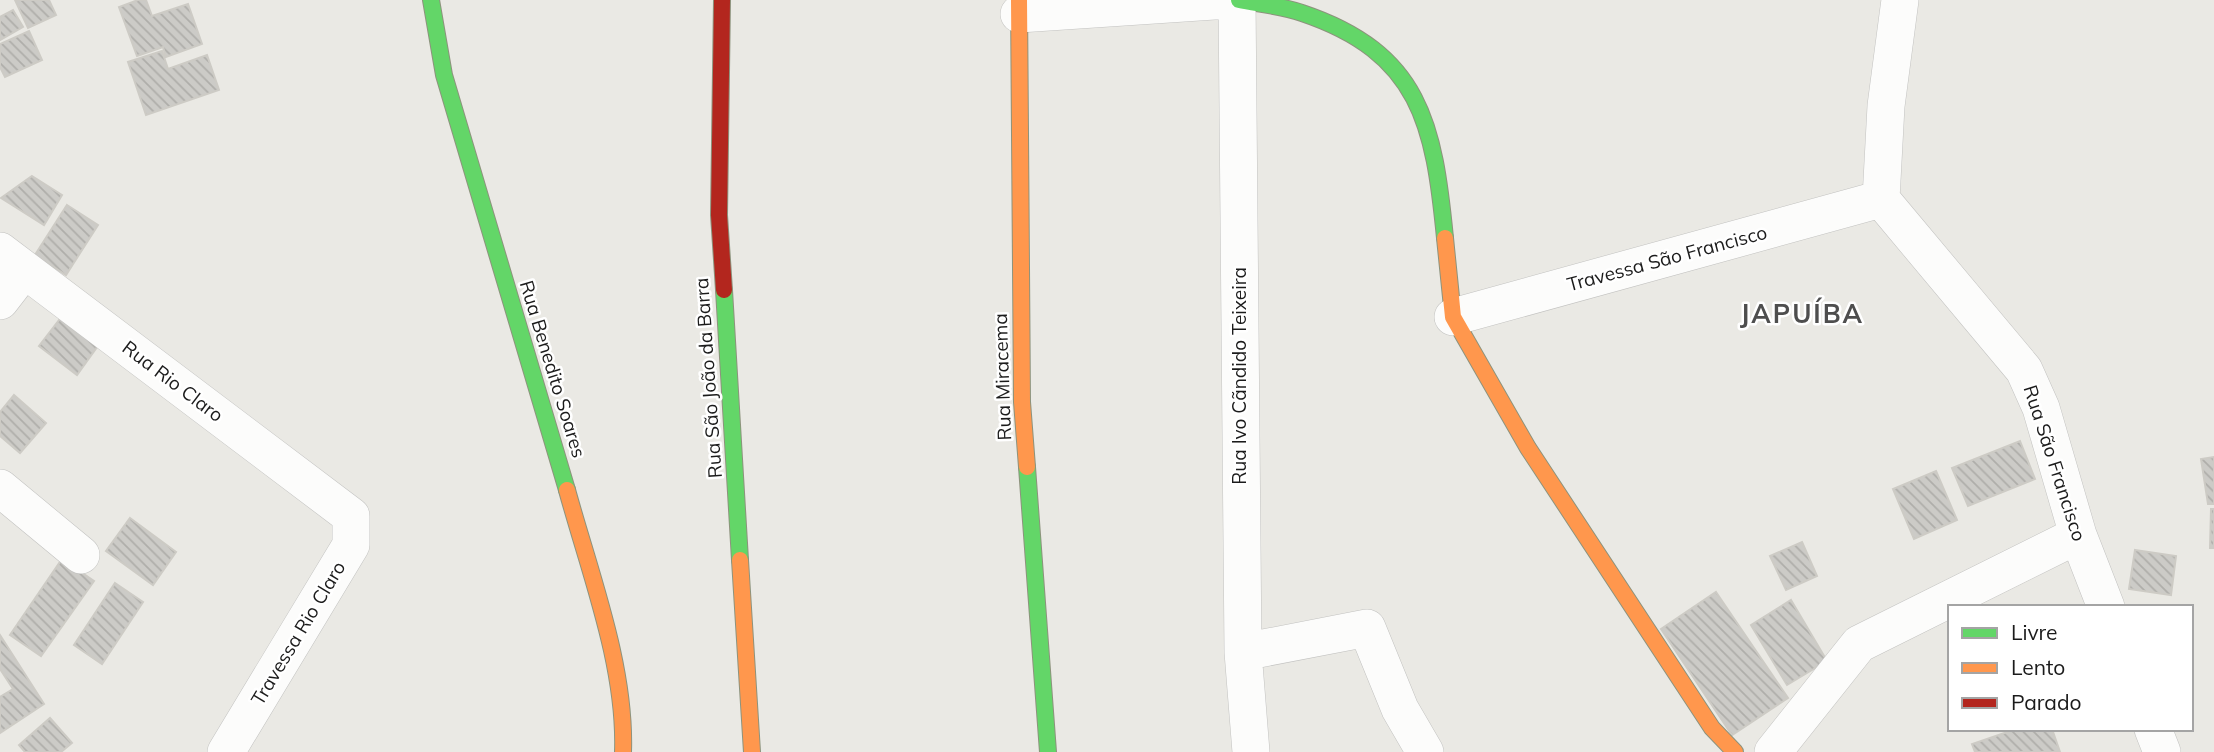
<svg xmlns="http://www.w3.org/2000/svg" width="2214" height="752" viewBox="0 0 2214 752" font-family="Mulish,sans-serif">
	<defs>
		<pattern id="building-back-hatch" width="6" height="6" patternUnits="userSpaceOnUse" patternTransform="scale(1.75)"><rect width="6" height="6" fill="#cccbc7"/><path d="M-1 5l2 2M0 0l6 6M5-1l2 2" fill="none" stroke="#afaeaa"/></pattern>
	</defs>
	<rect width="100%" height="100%" fill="#eae9e4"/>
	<path fill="url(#building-back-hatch)" stroke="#cdcbc5" stroke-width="2" d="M15,0H49L56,15L28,28Z
		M138,0H146L152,16L188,4L202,44L166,57L163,47L137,56L119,7Z
		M13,10L23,27L0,40V17Z
		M29,31L42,60L5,77L0,67V44Z
		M162,51L168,69L207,55L219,90L146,115L128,62Z
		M32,176L62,195L44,225L1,198Z
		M67,205L98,225L66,275L35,255Z
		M63,315L100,343L77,375L39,346Z
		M14,395L46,423L20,453L0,436V412Z
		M2020,441L2035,479L1968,506L1952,468Z
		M2214,457V504H2208L2201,459Z
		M1936,471L1957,520L1914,539L1893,489Z
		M2211,509H2214V548H2210Z
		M130,518L176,552L153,585L106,551Z
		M1802,542L1817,576L1786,590L1770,556Z
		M2135,550L2176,556L2171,595L2129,589Z
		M62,559L94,581L41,656L10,635Z
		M115,583L143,602L102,664L74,645Z
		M1716,592L1788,698L1732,735L1661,629Z
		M1791,600L1827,661L1787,685L1751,625Z
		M0,635L44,704L0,733V697L13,689L0,669Z
		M50,718L72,743L61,752H25L19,745Z
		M2016,729H2052L2060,752H1975L1972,744Z"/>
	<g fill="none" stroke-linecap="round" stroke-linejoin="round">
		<defs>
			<path id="street" d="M1237,0L1243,652L1251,752
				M1019,14L1229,0
				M1881,199L2024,370L2041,408L2078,535L2106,607
				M1881,199L1886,106L1900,0
				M0,251L351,516V545L226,752
				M0,301L24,270
				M1453,317L1881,199
				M0,488L81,555
				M1243,652L1367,628L1400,709L1425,752
				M2153,729L2162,752
				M1773,752L1859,644L2078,535"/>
			<path id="fast" d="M431,0L444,75L567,490
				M1239,0C1259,4 1282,6 1302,13C1421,53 1434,125 1445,238
				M724,290L740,560
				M1027,467L1048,752"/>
			<path id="slow" d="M1019,0L1022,402L1027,467
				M1445,238L1453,317L1528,448L1712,728L1735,752
				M567,490C590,574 626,666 623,752
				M740,560L752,752"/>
			<path id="jam" d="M722,0L719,215L724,290"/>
		</defs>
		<use href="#street" stroke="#c2c2c0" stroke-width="38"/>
		<use href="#fast" stroke="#8d937d" stroke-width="18"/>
		<use href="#slow" stroke="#8d937d" stroke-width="18"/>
		<use href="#jam" stroke="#8d937d" stroke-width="18"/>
		<use href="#street" stroke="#fcfcfb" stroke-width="37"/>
		<use href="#fast" stroke="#63d668" stroke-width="16"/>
		<use href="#slow" stroke="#ff974d" stroke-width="16"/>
		<use href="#jam" stroke="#b3261e" stroke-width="16"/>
	</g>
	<g text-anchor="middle" stroke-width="5" stroke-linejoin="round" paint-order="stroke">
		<g font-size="19" fill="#1b1b1b" stroke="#fff">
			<text transform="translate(1667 258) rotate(-15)" y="7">Travessa São Francisco</text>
			<text transform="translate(553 369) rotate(73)" y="7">Rua Benedito Soares</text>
			<text transform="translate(1239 376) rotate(-90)" y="7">Rua Ivo Cãndido Teixeira</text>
			<text transform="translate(1002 377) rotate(-92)" y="7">Rua Miracema</text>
			<text transform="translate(708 378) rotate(-94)" y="7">Rua São João da Barra</text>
			<text transform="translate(173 381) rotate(37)" y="7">Rua Rio Claro</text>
			<text transform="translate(2055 463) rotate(72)" y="7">Rua São Francisco</text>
			<text transform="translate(298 633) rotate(-59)" y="7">Travessa Rio Claro</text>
		</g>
		<g font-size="26" font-weight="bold" letter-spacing="2" fill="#4e4e4e" stroke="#fff">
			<text x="1802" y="323">JAPUÍBA</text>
		</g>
	</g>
	<rect x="1948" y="605" width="245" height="126" fill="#ffffff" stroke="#a4a4a4" stroke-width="2"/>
	<rect x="1962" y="628" width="35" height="10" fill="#63d668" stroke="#a4a4a4" stroke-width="2"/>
	<text x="2011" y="640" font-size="21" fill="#1b1b1b">Livre</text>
	<rect x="1962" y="663" width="35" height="10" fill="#ff974d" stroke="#a4a4a4" stroke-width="2"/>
	<text x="2011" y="675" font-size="21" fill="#1b1b1b">Lento</text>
	<rect x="1962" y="698" width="35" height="10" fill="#b3261e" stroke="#a4a4a4" stroke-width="2"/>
	<text x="2011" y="710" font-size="21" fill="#1b1b1b">Parado</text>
</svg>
